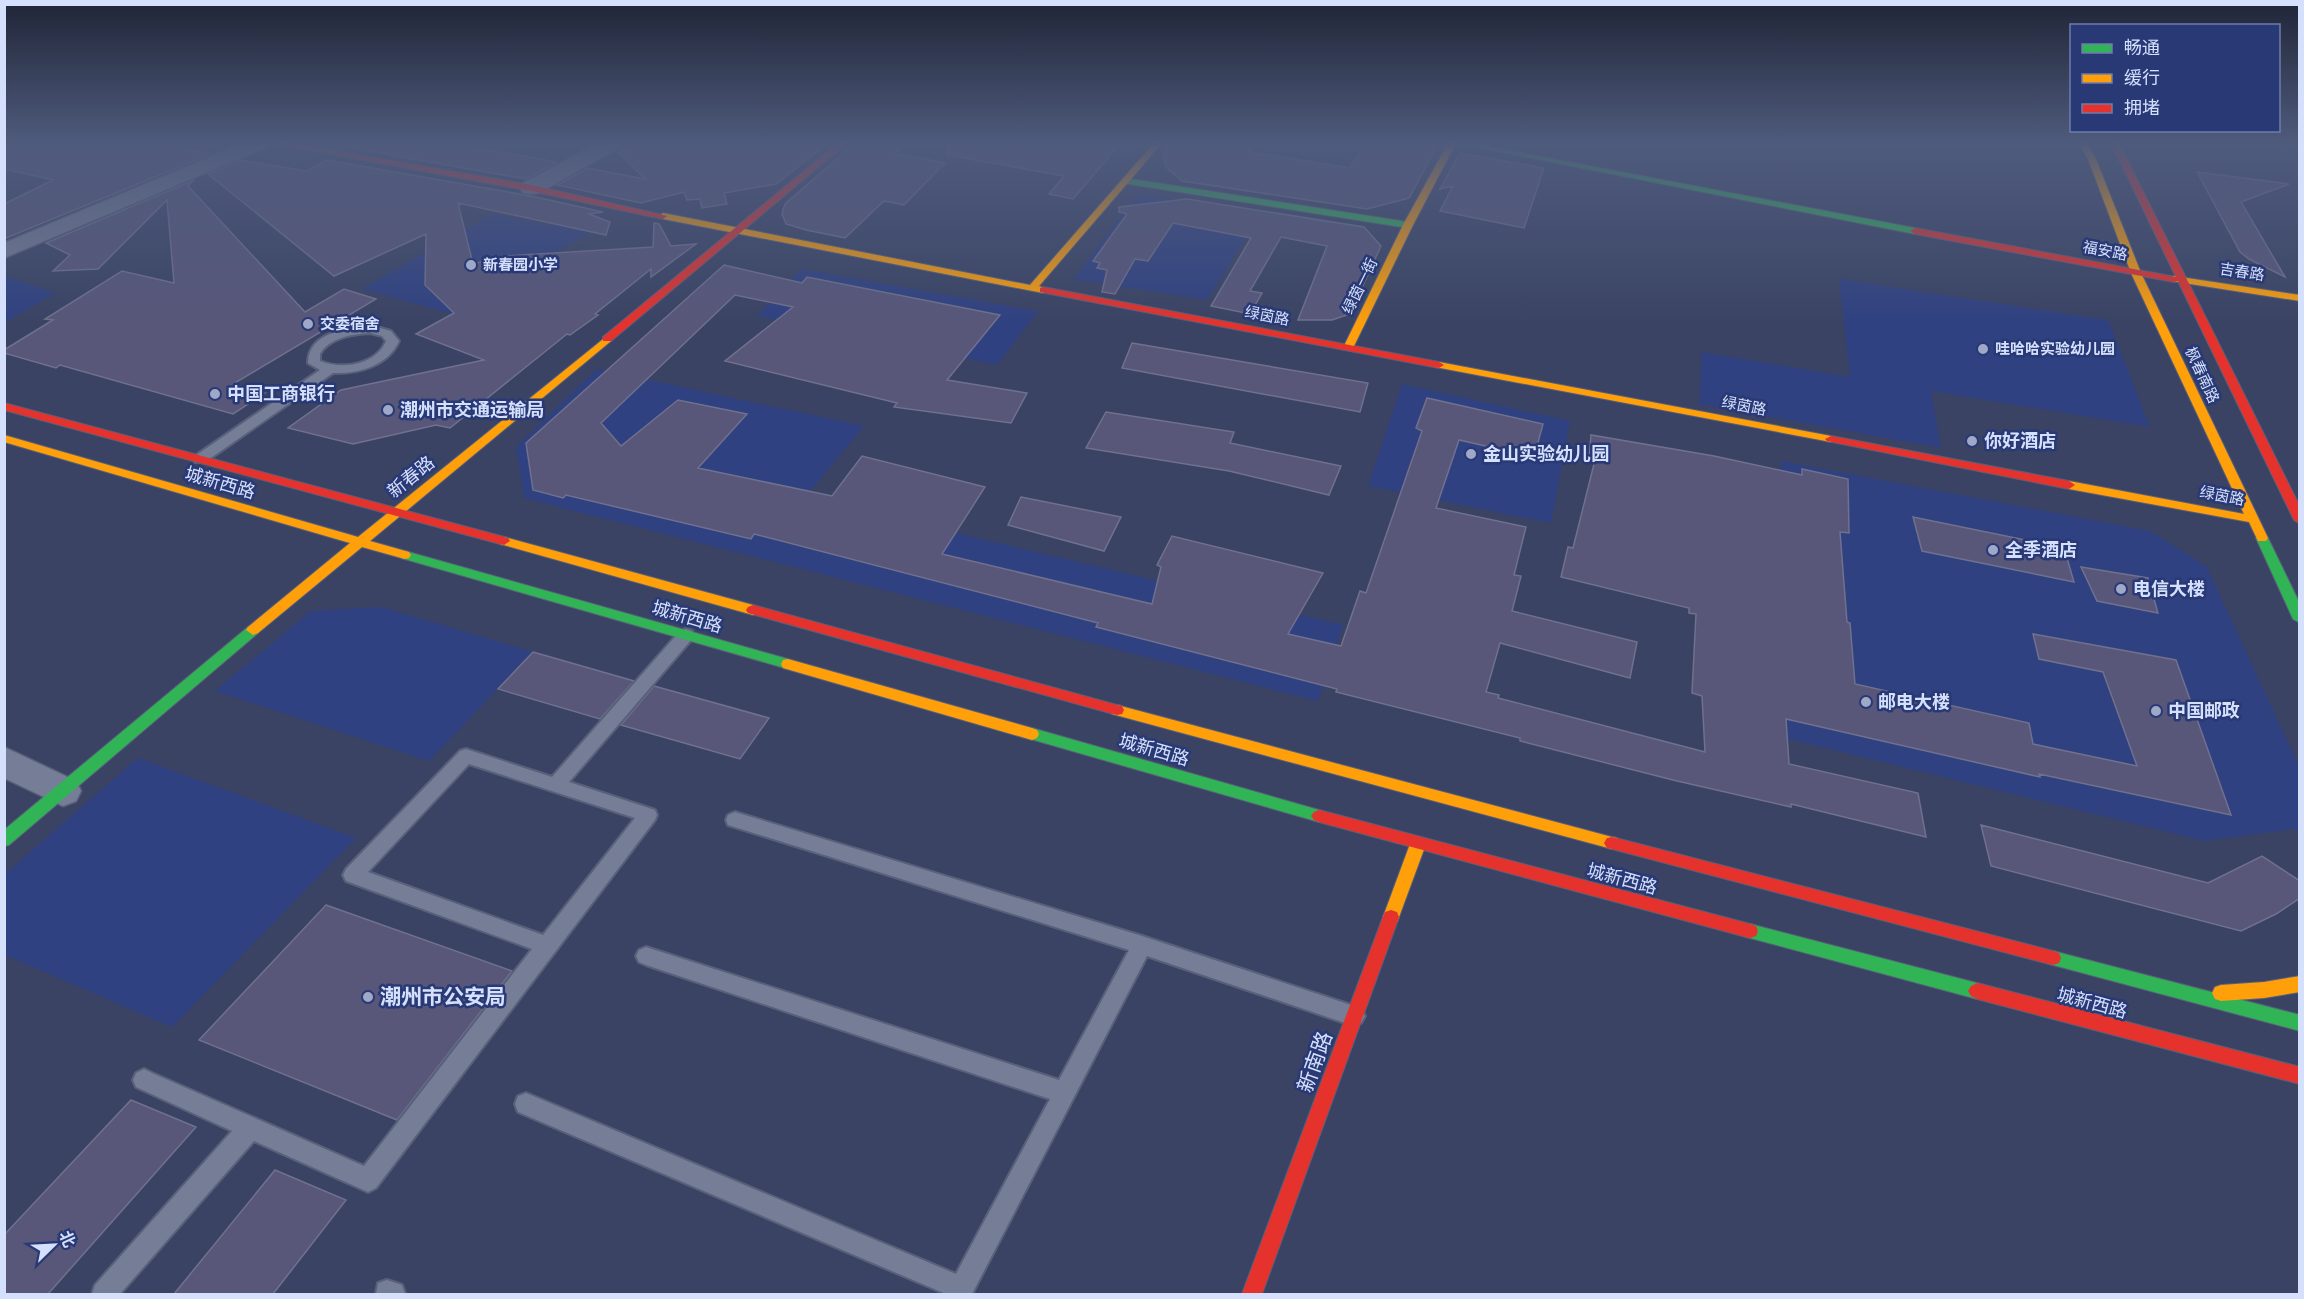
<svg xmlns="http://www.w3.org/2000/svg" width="2304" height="1299" viewBox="0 0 2304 1299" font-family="Montserrat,'Noto Sans SC',sans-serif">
	<rect width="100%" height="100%" fill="#3a4364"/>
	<path fill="#304181" d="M1013,143H1141L1126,164Z
		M1269,143H1352L1339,163L1264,148Z
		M1138,193L1261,213L1207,300L1074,279Z
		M493,214L550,226L566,216L603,224L453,314L362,289Z
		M801,269L1038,311L997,365L757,316Z
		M5,276L55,293L5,322Z
		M1839,279L2108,320L2150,427L1931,391L1941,448L1699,404L1702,352L1850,377Z
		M597,369L864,426L805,497L1343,625L1318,701L524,498L516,447Z
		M1402,384L1570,421L1551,523L1368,486Z
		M1781,461L2150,531L2207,567L2299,767V832L2293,829L2204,841L1785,738Z
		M382,607L533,652L429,761L215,691L311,611Z
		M138,758L356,838L172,1027L5,955V874Z"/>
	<path fill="#58577a" stroke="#6f718e" stroke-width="1.5" d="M4,143H161L211,154L4,239V204L53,180L4,169Z
		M362,143H450L557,162L526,179L351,148Z
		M649,143H828L776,184L724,193L727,204L702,208L700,199L687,200L684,192L641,203L557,185L588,168L645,179L618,152Z
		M855,143H907L895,153L945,163L904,205L884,201L845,238L806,230L786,224L782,214L785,204Z
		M948,143H1121L1073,199L1049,194L1064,176L947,155Z
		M1170,143H1256L1249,152L1350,168L1365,143H1436L1433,148H1436L1409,198L1367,209L1182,181L1166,167L1163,152Z
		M1460,153L1544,168L1524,228L1440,211L1453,186L1440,189Z
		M241,160L306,171L327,160L531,196L603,212L589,214L610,222L606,235L458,203L473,264L503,256L653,247L654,223L659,224L671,246L696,244L651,277V269L595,314L598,315L570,335L567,334L450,428L436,425L353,444L288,428L341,390L484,360L416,334L454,313L425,285L426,234L334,276L208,174Z
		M2197,172L2289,184L2241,202L2285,277L2249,259L2240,252Z
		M194,180L188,186L305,312L344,289L376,299L233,384L265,393L233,414L60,365L56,368L4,353V350L53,320L45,319L122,271L174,283L167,200L98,269L53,271L70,255L46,243Z
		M1187,199L1364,227L1381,246L1350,314L1332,320H1298L1327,246L1281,237L1250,291L1262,293L1250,314L1211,306L1251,238L1173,223L1148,261L1135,259L1115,294L1102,292L1107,270L1097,268L1100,263L1093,261L1127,214L1119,212V207Z
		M724,265L802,283L807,277L1000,315L947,380L1027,393L1011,423L894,407L897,403L725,361L793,307L735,295L601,423L621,446L678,400L747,414L698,468L832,496L862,456L985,487L942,554L1152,604L1161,567L1157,565L1172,536L1323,573L1288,634L1341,646L1360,591L1366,593L1422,431L1416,428L1427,398L1543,424L1534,457L1459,440L1436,508L1526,527L1514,575L1521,576L1512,611L1637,642L1630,678L1500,643L1486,692L1499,695L1498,698L1705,752L1702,696L1692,693L1696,614L1689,613V608L1561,577L1568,547L1573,548L1595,460L1589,459L1591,435L1714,456L1802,475V469L1848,479L1849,533L1840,532L1847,622L1850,623L1855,684L2029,723L2033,744L2137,766L2103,672L2039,659L2033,634L2176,660L2231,815L2039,774L2040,777L1786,719L1789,764L1918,793L1926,837L1791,804V807L1677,781L1520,741V738L1336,692L1337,689L1096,627L1098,623L754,534L751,539L566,495L563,498L533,490L526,443Z
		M1132,343L1368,383L1360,412L1122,368Z
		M1106,412L1234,432L1230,443L1341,466L1329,495L1229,471L1086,448Z
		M1021,497L1121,517L1104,551L1008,525Z
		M1913,517L2064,548L2074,582L1922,551Z
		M2081,567L2148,578L2158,613L2097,601Z
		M533,652L634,681L600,719L498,689Z
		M654,686L769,718L740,759L621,725Z
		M1981,825L2208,883L2262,856L2300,881V898L2276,914L2241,931L1991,866Z
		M326,905L512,971L397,1120L199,1040Z
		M131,1100L196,1127L48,1294H4V1235Z
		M275,1170L346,1200L273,1294H174Z"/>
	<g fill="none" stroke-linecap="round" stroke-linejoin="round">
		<defs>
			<path id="lane" d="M370,325L391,331L399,341C388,366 358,374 333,373L205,462H195L193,459L195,456L320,370L308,363C308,333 346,328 370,325ZM370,333L382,336L386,341C376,365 342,370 320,361V354C329,338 352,334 370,333Z
				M686,629L692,631L694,635L692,639L569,782L655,810L657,815L655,820L376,1188L368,1192L254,1141L120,1294H92L95,1285L232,1131L136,1087L133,1080L136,1073L144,1069L152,1073L364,1166L532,949L346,881L343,875L346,869L460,751L466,749L552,777L680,631ZM469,764L635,818L543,935L368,872Z
				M735,812L1142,936L1354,1006L1361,1009L1365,1016L1361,1023L1354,1026L1147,956L972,1294H946L518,1112L515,1104L518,1096L526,1093L956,1274L1050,1099L646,965L639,962L636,956L639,950L646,947L1059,1080L1129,950L728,825L726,820L728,815Z
				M387,1280L402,1285L405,1294H376L378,1283Z"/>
			<path id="street" d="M243,143H270L267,147L4,258V243Z
				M598,143H623L620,147L539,193L531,194L523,193L520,188L523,183Z
				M4,747L76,781L81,791L76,801L63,806L4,778Z"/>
			<path id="fast" d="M1455,143H1471L1915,228L1920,231L1915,234Z
				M1125,178L1408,222L1413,225L1408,228L1122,183L1121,181Z
				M2262,534L2268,538L2300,604V623L2293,619L2256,538Z
				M405,551L788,659L795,664L788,669L401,558L399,555Z
				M253,625L260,630L258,633L9,845L4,846V830L248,627Z
				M1032,728L1319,810L1324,812L1327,816L1324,820L1319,822L1027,738L1025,734L1027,730Z
				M1750,924L1977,983L1983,986L1986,991L1983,996L1977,999L1750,938L1744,936L1742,931L1744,926Z
				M2053,951L2300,1015V1031L2053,965L2047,963L2045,958L2047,953Z"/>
			<path id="slow" d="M1154,143H1162L1039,286L1048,290L1043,293L663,219L659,216L663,213L1030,285Z
				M1448,143H1456L1413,225L1353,348L1352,350H1344L1343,348L1403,225Z
				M2078,143H2086L2096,159L2141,273L2268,538L2266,541H2258L2249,522L2069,489L2063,485L2069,481L2244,514L2131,273L2088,159Z
				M2174,276L2300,295V301L2171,281V277Z
				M607,336L612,339L611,341L370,541L409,552L411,555L409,558L405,559L362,547L258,633L253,635L246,630L248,627L350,543L4,442V435L358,537Z
				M1439,362L1831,436L1837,439L1831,442L1435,367L1434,365Z
				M504,537L753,605L760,610L753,615L500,544L498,541L500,538Z
				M788,659L1032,728L1037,730L1039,734L1037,738L1032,740L783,668L781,664L783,660Z
				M1117,705L1612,837L1617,838L1620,843L1617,848L1612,849L1112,714L1110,710L1112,706Z
				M1418,838L1423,839L1426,844L1399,917L1397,922L1391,924L1385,922L1383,917L1410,844L1413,839Z
				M2300,976V992L2264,998L2221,1001L2215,999L2212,993L2215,987L2221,985L2264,982Z"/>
			<path id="jam" d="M272,143H289L531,185L667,216L663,219L531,191Z
				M838,143H847L611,341H603V337Z
				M2111,143H2119L2300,507V524L2294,520L2178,281L2174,282L1915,234L1910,231L1915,228L2176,277Z
				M1043,287L1439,362L1444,365L1439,368L1040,292V288Z
				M4,403L508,538L510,541L504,545L4,410Z
				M1831,436L2069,481L2075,485L2069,489L1827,441L1825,439Z
				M753,605L1117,705L1122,706L1124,710L1122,714L1117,715L748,613L746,610L748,607Z
				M1319,810L1750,924L1756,926L1758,931L1756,936L1750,938L1319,822L1314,820L1311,816L1314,812Z
				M1612,837L2053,951L2059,953L2061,958L2059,963L2053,965L1612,849L1607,848L1604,843L1607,838Z
				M1391,910L1397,912L1399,917L1262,1294H1242L1383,917L1385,912Z
				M1977,983L2300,1067V1084L1977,999L1971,996L1968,991L1971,986Z"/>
		</defs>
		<use href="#lane" stroke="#58607a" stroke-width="4"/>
		<use href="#street" stroke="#58607a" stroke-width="3"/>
		<use href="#fast" stroke="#58607a" stroke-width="2"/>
		<use href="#slow" stroke="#58607a" stroke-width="2"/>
		<use href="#jam" stroke="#58607a" stroke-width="2"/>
		<use href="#lane" fill="#767e97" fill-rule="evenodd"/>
		<use href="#street" fill="#767e97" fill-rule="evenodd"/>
		<use href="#fast" fill="#30b455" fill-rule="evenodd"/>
		<use href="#slow" fill="#ff9f0a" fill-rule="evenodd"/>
		<use href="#jam" fill="#e5322d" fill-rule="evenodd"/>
	</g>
	<linearGradient id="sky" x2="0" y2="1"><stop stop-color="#202537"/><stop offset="0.44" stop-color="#4f5b7d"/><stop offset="1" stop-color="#4f5b7d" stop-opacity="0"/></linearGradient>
	<rect width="2304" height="325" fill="url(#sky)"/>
	<g fill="#9fa9c7" stroke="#283976" stroke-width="2">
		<circle cx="471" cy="265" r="6"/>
		<circle cx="308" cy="324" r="6"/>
		<circle cx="1983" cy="349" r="6"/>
		<circle cx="215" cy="394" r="6"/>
		<circle cx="388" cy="410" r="6"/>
		<circle cx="1972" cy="441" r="6"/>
		<circle cx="1471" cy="454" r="6"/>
		<circle cx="1993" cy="550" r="6"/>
		<circle cx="2121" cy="589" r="6"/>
		<circle cx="1866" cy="702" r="6"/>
		<circle cx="2156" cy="711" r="6"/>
		<circle cx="368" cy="997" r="6"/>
	</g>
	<g text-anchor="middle" stroke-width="5" stroke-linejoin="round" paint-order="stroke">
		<g font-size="15" fill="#d5e0fd" stroke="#283976">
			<text transform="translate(2105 251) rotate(11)" y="5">福安路</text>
			<text transform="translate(2242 272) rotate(9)" y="5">吉春路</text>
			<text transform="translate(1360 286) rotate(-64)" y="5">绿茵一街</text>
			<text transform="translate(1267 316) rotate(11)" y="5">绿茵路</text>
			<text transform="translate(2202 375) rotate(65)" y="5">枫春南路</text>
			<text transform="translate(1744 406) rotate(11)" y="5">绿茵路</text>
			<text transform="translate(2222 496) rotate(11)" y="5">绿茵路</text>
		</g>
		<g font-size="15" font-weight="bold" fill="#d5e0fd" stroke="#283976" text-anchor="start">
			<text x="483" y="270">新春园小学</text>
			<text x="320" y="329">交委宿舍</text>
			<text x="1995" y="354">哇哈哈实验幼儿园</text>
		</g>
		<g font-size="18" font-weight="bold" fill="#d5e0fd" stroke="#283976" text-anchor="start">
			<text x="227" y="400">中国工商银行</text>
			<text x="400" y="416">潮州市交通运输局</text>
			<text x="1984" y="447">你好酒店</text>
			<text x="1483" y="460">金山实验幼儿园</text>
			<text x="2005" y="556">全季酒店</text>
			<text x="2133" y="595">电信大楼</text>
			<text x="1878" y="708">邮电大楼</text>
			<text x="2168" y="717">中国邮政</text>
		</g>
		<g font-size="18" fill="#d5e0fd" stroke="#283976">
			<text transform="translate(411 477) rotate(-39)" y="6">新春路</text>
			<text transform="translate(220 483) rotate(16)" y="6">城新西路</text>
			<text transform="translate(687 617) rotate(16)" y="6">城新西路</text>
			<text transform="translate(1154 750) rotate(16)" y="6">城新西路</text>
			<text transform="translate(1622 879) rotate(15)" y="6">城新西路</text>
			<text transform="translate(2092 1003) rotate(15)" y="6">城新西路</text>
		</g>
		<g font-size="21" font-weight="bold" fill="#d5e0fd" stroke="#283976" text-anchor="start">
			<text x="380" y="1004">潮州市公安局</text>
		</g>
		<g font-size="21" fill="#d5e0fd" stroke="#283976">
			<text transform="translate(1315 1062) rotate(-70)" y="7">新南路</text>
		</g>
	</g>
	<rect width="2304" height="1299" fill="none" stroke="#d5e0fd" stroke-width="12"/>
	<rect x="2070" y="24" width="210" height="108" fill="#283976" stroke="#6d7cac" stroke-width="1.5"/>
	<rect x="2082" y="44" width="30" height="9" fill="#30b455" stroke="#6d7cac" stroke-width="1.5"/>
	<text x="2124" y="54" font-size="18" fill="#d5e0fd">畅通</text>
	<rect x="2082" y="74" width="30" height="9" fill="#ff9f0a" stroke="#6d7cac" stroke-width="1.5"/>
	<text x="2124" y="84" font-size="18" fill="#d5e0fd">缓行</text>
	<rect x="2082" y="104" width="30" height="9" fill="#e5322d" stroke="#6d7cac" stroke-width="1.5"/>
	<text x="2124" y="114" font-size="18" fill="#d5e0fd">拥堵</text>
	<g transform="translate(54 1245) rotate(66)" stroke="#283976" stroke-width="4.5" paint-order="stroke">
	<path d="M0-4.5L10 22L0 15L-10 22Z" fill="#d5e0fd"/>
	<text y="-9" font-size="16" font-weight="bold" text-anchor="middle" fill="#d5e0fd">北</text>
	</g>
</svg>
